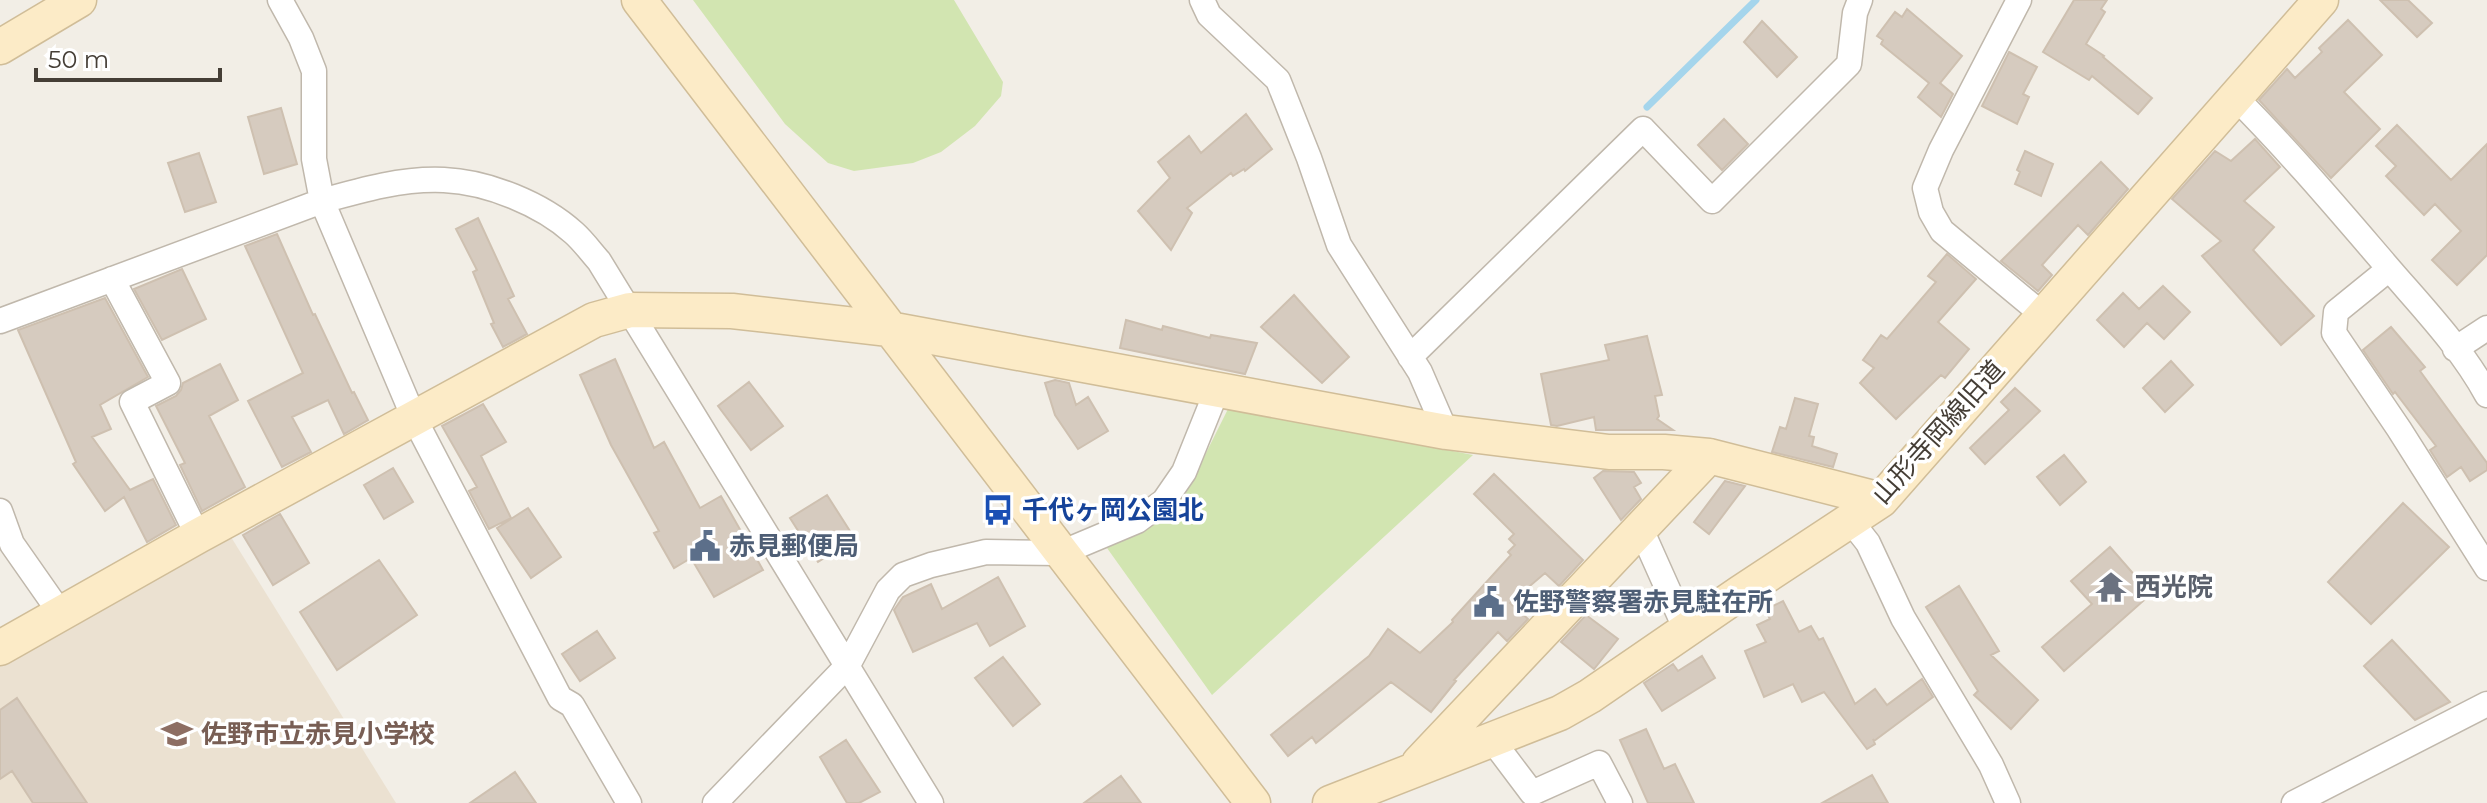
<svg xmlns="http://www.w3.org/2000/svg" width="2487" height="803" viewBox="0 0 2487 803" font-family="Montserrat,'Noto Sans JP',sans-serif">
	<rect width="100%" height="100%" fill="#f2eee6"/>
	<path fill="#ebe1d1" d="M231,537L396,803H0V665Z"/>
	<path fill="#d2e5b1" d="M693,0H954L1003,82L1001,96L975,126L941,152L913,163L854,171L828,163L785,124Z
		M1229,407L1473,455L1212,695L1107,548L1160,519L1192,481Z"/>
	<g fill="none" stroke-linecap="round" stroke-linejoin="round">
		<path stroke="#a5d5ec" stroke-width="7" d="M1647,107L1756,0"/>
	</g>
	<path fill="#d6cbbf" stroke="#cec0b0" stroke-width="2" d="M2074,0H2107L2101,9L2105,12L2086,44L2104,56L2103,57L2152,98L2138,114L2092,76L2089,80L2043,52Z
		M2380,0H2408L2432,23L2417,37Z
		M1907,9L1962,56L1940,83L1953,94L1941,117L1918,97L1929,83L1881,44L1883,40L1877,36L1895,12L1902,17Z
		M2348,20L2382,55L2344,92L2380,129L2331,178L2259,100L2287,69L2295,78L2322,52L2319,48Z
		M1762,21L1797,57L1777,77L1744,42Z
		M2009,52L2037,67L2023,94L2029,97L2017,124L1982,106Z
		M281,108L297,164L264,174L248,117Z
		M1246,114L1272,149L1245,171L1244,169L1233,176L1231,173L1187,208L1192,213L1171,250L1138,211L1170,178L1158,162L1189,136L1201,153Z
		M1724,119L1748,144L1722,170L1698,145Z
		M2397,125L2451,180L2487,144V255L2457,285L2432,260L2461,231L2435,204L2424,215L2386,176L2396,166L2376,146Z
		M2255,139L2280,167L2244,201L2274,227L2253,250L2314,316L2281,345L2202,256L2221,241L2172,199L2215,151L2231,161Z
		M2025,151L2053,164L2041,196L2015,184L2020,172L2017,170Z
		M199,153L216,202L185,212L168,163Z
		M2101,162L2128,189L2088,235L2078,225L2042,265L2052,275L2038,291L2001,261Z
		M478,218L514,296L508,299L527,334L503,347L491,324L494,323L473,272L477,270L456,229Z
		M277,234L313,315L315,314L352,393L354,392L368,420L344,434L328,400L292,417L311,452L282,467L248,401L303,373L245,246Z
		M1947,254L1976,279L1938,322L1969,349L1945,378L1941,375L1896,419L1860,383L1874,368L1863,360L1881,335L1887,339L1936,282L1928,276Z
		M182,269L206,319L162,340L134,289Z
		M2163,286L2190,312L2164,339L2147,323L2124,347L2097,320L2123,293L2139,309Z
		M1294,295L1349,357L1322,383L1261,327Z
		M105,298L148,377L100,405L111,429L92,437L130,490L153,479L176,525L147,542L124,497L105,511L73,464L76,462L18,330Z
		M1126,320L1162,330L1163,326L1210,338L1211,335L1257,343L1245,374L1120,348Z
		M2391,327L2425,367L2420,371L2487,463V470L2470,481L2461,467L2447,477L2430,450L2436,446L2395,392L2393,394L2363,350Z
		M1647,336L1662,395L1655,396L1659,416L1657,419L1673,430H1596L1594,417L1557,426L1551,425L1541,374L1609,360L1605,345Z
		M615,359L654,448L664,442L700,508L721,496L763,570L714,597L691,558L674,568L654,533L659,531L611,445L580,375Z
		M2171,361L2193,385L2165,412L2143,388Z
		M220,364L238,400L209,416L245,487L202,511L180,465L185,463L156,406L176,396L181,390L183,383Z
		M1055,380L1069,383L1076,405L1088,397L1108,431L1078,449L1055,415L1045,383Z
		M749,382L783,426L751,450L718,406Z
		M2015,388L2040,411L1985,464L1970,448L2009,410L2001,402Z
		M1795,398L1818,404L1809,436L1814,437L1812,446L1837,454L1833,467L1772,452L1780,427L1786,429Z
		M483,404L506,442L481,456L511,518L489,529L469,491L477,487L442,426Z
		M2064,455L2086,482L2060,505L2037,477Z
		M393,468L413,502L384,519L364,485Z
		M1603,471L1634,472L1641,483L1634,487L1641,499L1621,520L1594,478Z
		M1494,474L1583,560L1559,586L1545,573L1510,603L1528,619L1507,641L1498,632L1454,680L1456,681L1431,712L1391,682L1316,743L1312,737L1288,756L1271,735L1369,656L1388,629L1420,653L1453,622L1452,620L1511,555L1508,552L1515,545L1509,539L1514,534L1474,494Z
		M1725,481L1745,486L1709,534L1694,522Z
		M827,495L855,539L818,562L790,518Z
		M2403,503L2449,547L2371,624L2328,582Z
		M528,508L561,557L531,578L497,528Z
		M280,514L309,563L273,585L243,535Z
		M2110,547L2151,594L2064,671L2042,647L2092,604L2071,581Z
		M379,560L417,615L337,670L300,612Z
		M998,577L1025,626L990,646L977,623L913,652L894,610L903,597L931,584L942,609Z
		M1959,586L1999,651L1991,655L2038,700L2011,729L1974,695L1978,691L1926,607Z
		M1783,601L1799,632L1811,626L1819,640L1823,638L1855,704L1875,689L1887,705L1922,679L1933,697L1874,741L1873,739L1875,744L1867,749L1824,692L1802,702L1793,684L1764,697L1745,651L1766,642L1757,625L1770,619L1765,610Z
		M1586,615L1618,639L1594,669L1561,642Z
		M597,631L615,658L580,681L562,654Z
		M2392,640L2450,702L2415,720L2364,666Z
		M1702,656L1715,678L1662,711L1644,683L1673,664L1678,671Z
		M1003,657L1040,704L1013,726L975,678Z
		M17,698L87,803H33L12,771L0,779V710Z
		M1646,729L1664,769L1675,764L1694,803H1648L1620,740Z
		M846,740L880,792L859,803H847L820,757Z
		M515,772L536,803H470Z
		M1872,775L1888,803H1822Z
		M1121,776L1141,803H1084Z"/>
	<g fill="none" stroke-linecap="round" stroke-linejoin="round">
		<defs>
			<path id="street" d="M280,0L301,38L314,71V159L322,201L414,418L560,698L572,705L629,803
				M1202,0L1209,15L1278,80L1309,158L1339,245L1420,372L1446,432
				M2019,0L1941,150L1925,188L1931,212L1942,231L2043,315
				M2235,97C2288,150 2337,208 2386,265C2421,306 2461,347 2487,395
				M2389,269L2336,312L2334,333L2399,429L2487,568
				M112,279L168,383L132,402L198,536
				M0,321L322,201C361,190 403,178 444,180C488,182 542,204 574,233C583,241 591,252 599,261L931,803
				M2455,349L2487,328
				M1410,357L1643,129L1712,201L1849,64L1855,13L1860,0
				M0,511L12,544L61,614
				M1850,520L1868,543L1903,618L1991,765L2008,803
				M1640,527L1686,630
				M1492,740L1532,793L1599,763L1620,803
				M715,803L848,665L888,590L903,575L931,565L986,552L1061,553L1137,521L1164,501L1184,472L1217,390
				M2294,803L2487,704"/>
			<path id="secondary" d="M639,0L1253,803
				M0,47L79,0
				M0,648L198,536L594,320L630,310L732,311L889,329L1446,432L1609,452H1664L1709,456
				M1419,763L1709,456L1881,500
				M1330,803L1560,713L1590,696L1740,593L1881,500L2321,0"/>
		</defs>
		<use href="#street" stroke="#c0b8ac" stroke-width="27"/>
		<use href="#secondary" stroke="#d0bd98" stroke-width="37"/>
		<use href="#street" stroke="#fff" stroke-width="24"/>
		<use href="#secondary" stroke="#fcebc7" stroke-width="34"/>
	</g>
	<defs>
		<symbol id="bus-bare" viewBox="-9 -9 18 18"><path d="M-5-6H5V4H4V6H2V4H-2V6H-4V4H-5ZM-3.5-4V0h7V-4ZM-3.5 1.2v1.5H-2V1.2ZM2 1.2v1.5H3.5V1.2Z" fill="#1a4fb4" stroke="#fff" stroke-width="2.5" paint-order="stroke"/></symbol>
		<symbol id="civic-bare" viewBox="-9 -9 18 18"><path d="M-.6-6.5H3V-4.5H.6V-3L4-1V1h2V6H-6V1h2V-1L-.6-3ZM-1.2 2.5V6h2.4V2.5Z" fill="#5c6f8a" stroke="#fff" stroke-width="2.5" paint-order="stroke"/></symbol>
		<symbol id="temple-bare" viewBox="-9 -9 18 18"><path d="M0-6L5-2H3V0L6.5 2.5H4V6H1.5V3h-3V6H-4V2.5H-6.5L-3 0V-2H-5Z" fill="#6b7280" stroke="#fff" stroke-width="2.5" paint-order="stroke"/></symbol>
		<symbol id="school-bare" viewBox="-9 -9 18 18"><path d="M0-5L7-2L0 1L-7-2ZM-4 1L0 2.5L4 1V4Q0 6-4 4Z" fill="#8d6e63" stroke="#fff" stroke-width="2.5" paint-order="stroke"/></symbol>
	</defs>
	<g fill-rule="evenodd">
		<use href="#bus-bare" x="976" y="488" width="44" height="44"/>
		<use href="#civic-bare" x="683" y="524" width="44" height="44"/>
		<use href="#temple-bare" x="2089" y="565" width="44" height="44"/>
		<use href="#civic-bare" x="1467" y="580" width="44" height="44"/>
		<use href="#school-bare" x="155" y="712" width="44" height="44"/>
	</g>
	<g text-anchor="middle" stroke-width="7" stroke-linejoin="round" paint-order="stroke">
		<g font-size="26" fill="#453e36" stroke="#fff">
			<text transform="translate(1938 432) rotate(-48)" y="9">山形寺岡線旧道</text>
		</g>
		<g font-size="26" font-weight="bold" fill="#164399" stroke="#fff" text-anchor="start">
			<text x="1022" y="519">千代ヶ岡公園北</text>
		</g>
		<g font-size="26" font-weight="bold" fill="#4e5e75" stroke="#fff" text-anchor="start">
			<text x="729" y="555">赤見郵便局</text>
			<text x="1513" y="611">佐野警察署赤見駐在所</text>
		</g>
		<g font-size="26" font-weight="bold" fill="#5b616d" stroke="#fff" text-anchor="start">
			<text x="2135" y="596">西光院</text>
		</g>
		<g font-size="26" font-weight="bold" fill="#785e54" stroke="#fff" text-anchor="start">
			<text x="201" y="743">佐野市立赤見小学校</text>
		</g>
	</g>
	<path d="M36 68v12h184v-12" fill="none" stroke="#453e36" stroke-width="4"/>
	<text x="48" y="68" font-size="24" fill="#453e36" stroke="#ffffff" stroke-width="6" paint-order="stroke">50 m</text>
</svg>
